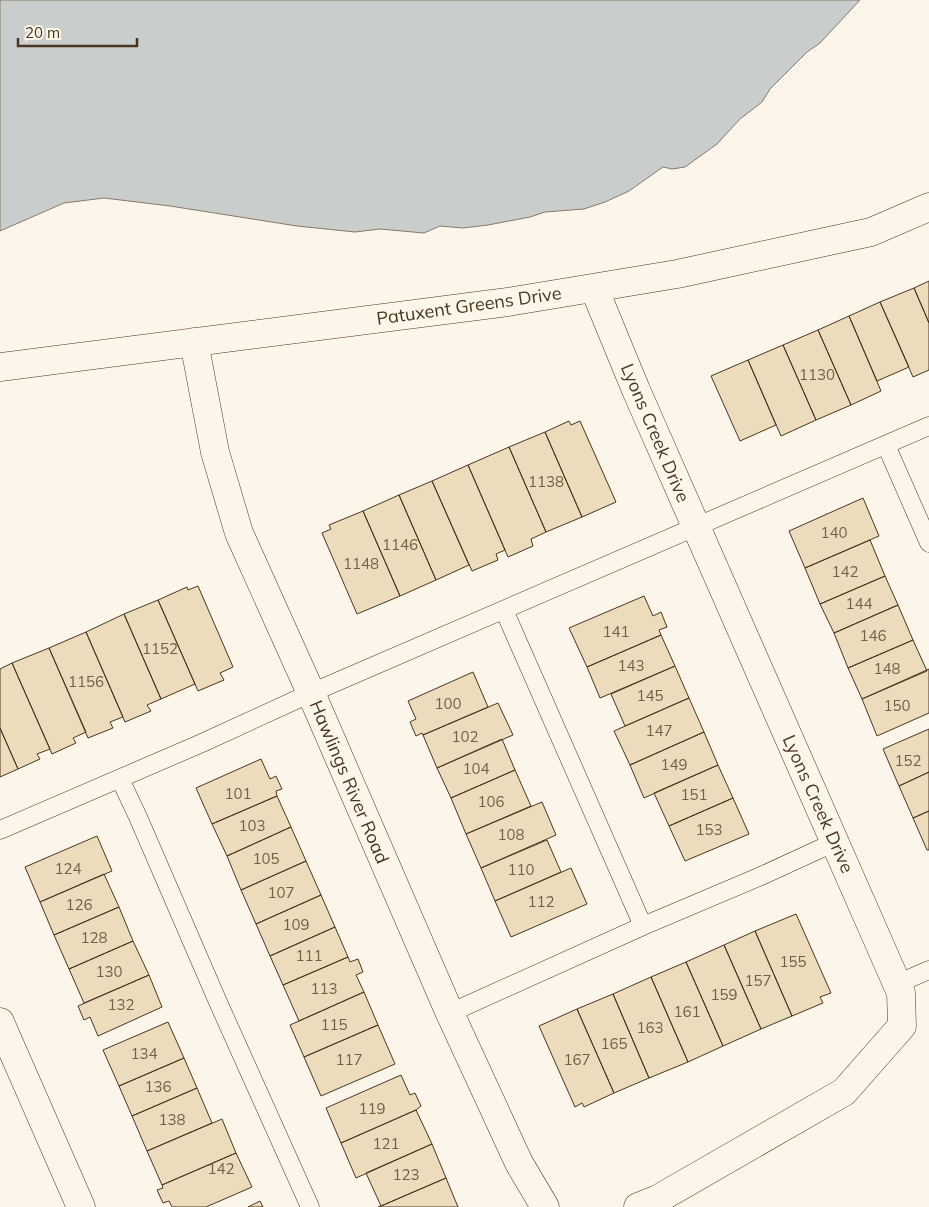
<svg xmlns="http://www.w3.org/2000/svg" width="929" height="1207" viewBox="0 0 929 1207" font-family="Mulish,sans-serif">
	<rect width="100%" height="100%" fill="#fbf6e9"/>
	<path fill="#c9cecd" stroke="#887966" d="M0,0H860L820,43L807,52L770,89L762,102L740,119L717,144L685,167L672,169L663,167L629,191L605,202L584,209L545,212L530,217L488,225L463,228L440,226L424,233L380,229L355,232L297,226L170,206L104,198L64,203L0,231Z"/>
	<path fill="#ecdcbc" stroke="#4a3520" d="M929,281V323L914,288Z
		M914,288L929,323V370L913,377L880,302Z
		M880,302L909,367L877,381L849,316Z
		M849,316L881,391L851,405L818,330Z
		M818,330L851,405L816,420L783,345Z
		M783,345L816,420L781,436L748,360Z
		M748,360L776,425L740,441L711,376Z
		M569,421L571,425L580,421L616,502L582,517L545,432Z
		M545,432L582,517L546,532L509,447Z
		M509,447L546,532L531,539L533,546L508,557L468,465Z
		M468,465L505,550L496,554L498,560L472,571L432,481Z
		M432,481L469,565L436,580L399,495Z
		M399,495L436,580L400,596L363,511Z
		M863,498L879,536L805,568L789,531Z
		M363,511L400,596L357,614L322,533L331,529L329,525Z
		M870,540L885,576L820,604L805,568Z
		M885,576L898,605L834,633L820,604Z
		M198,586L233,667L220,673L224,680L198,691L158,600L187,587L188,590Z
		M644,596L653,616L661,612L667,627L659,630L661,635L587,667L569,628Z
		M158,600L195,684L161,699L124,614Z
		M898,605L913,640L848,668L834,633Z
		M124,614L161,699L147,705L151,711L125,722L86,632Z
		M86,632L123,717L110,722L113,728L88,738L49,648Z
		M661,635L675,666L600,698L587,667Z
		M913,640L927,671L862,699L848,668Z
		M49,648L86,732L73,738L76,743L52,754L12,663Z
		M12,663L50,749L37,754L40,759L18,769L0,728V669Z
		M675,666L689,698L625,726L611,694Z
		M929,669V713L877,736L862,699Z
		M473,672L488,707L423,735L422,733L416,736L410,722L416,719L408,701Z
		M689,698L704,732L630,765L614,731Z
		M498,703L513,735L437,768L423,735Z
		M0,728L18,769L0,777Z
		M929,729V772L899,786L883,749Z
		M704,732L718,765L644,798L630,765Z
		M502,739L515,770L451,798L437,768Z
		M261,759L270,779L276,776L282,789L276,791L277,796L212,824L196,788Z
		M718,765L733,798L669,826L654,793Z
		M515,770L531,806L466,834L451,798Z
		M929,772V811L913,818L899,786Z
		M277,796L291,827L227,856L212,824Z
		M733,798L749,834L685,861L669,826Z
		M542,802L556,835L481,868L466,834Z
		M929,811V850H927L913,818Z
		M291,827L306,861L241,890L227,856Z
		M97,836L112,871L40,902L25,867Z
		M547,840L561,872L495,901L481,868Z
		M306,861L321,895L256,924L241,890Z
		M571,868L587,904L511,937L495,901Z
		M104,874L119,907L54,935L40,902Z
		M321,895L335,927L270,956L256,924Z
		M119,907L133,941L69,969L54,935Z
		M796,914L831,993L820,997L823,1003L792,1016L755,931Z
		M335,927L348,957L283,985L270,956Z
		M755,931L792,1016L761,1029L724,945Z
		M133,941L149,975L84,1003L69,969Z
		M724,945L761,1029L723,1046L686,962Z
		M348,957L350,962L358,959L363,972L356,975L364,992L299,1021L283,985Z
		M686,962L723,1046L688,1062L651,977Z
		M149,975L162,1007L98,1036L90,1017L84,1020L78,1006Z
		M651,977L688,1062L649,1078L613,994Z
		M364,992L378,1025L304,1057L290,1025Z
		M613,994L649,1078L614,1093L577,1009Z
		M577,1009L614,1093L584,1107L582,1103L575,1107L539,1026Z
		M168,1022L184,1058L119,1086L103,1050Z
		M378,1025L395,1064L321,1096L304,1057Z
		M184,1058L197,1088L132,1116L119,1086Z
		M401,1075L410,1095L415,1093L421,1106L416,1110L341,1143L326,1108Z
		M197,1088L212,1123L147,1151L132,1116Z
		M416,1110L432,1144L356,1178L341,1143Z
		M222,1119L236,1153L162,1185L147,1151Z
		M432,1144L446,1178L381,1206L366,1173Z
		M236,1153L252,1187L206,1207H172L169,1201L163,1203L157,1190L163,1188L162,1185Z
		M446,1178L458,1207H378L381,1206Z
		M260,1201L263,1207H248Z"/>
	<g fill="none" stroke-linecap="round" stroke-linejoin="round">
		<defs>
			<path id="lane" d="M886,445L929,543
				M504,610L643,926
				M120,779L138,817L218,1002L310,1207
				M0,830L202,743L311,693L929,426
				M897,984L929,970
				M450,1013L643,926L761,876L835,842"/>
			<path id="street" d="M594,288L636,390L901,993L902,1026L844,1092L658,1199L638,1207
				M194,342L215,452L239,533L311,693L448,1009L519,1163L545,1207
				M0,367L508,302L677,274L871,232L929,207
				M0,1022L81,1207"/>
		</defs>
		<use href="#lane" stroke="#4a3520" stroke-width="19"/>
		<use href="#street" stroke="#4a3520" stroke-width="29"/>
		<use href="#lane" stroke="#fbf6e9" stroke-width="18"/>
		<use href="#street" stroke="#fbf6e9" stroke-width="28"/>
	</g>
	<g text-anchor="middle" stroke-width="4" stroke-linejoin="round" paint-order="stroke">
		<g font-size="15" fill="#725f47">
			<text x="817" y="380">1130</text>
			<text x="546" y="487">1138</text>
			<text x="834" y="538">140</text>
			<text x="400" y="550">1146</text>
			<text x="361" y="569">1148</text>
			<text x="845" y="577">142</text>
			<text x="859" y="609">144</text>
			<text x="616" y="637">141</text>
			<text x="873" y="641">146</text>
			<text x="160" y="654">1152</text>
			<text x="631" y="671">143</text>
			<text x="887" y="674">148</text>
			<text x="86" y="687">1156</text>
			<text x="650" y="701">145</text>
			<text x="448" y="709">100</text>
			<text x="897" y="711">150</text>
			<text x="659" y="736">147</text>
			<text x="465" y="742">102</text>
			<text x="908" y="766">152</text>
			<text x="674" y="770">149</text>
			<text x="476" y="774">104</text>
			<text x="238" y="799">101</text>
			<text x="694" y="800">151</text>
			<text x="491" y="807">106</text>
			<text x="252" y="831">103</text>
			<text x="709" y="835">153</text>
			<text x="511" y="840">108</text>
			<text x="266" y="864">105</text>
			<text x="68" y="874">124</text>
			<text x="521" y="875">110</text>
			<text x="281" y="898">107</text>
			<text x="541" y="907">112</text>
			<text x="79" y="910">126</text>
			<text x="296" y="930">109</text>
			<text x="94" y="943">128</text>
			<text x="309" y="961">111</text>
			<text x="793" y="967">155</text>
			<text x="109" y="977">130</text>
			<text x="758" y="986">157</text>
			<text x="324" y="994">113</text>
			<text x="724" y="1000">159</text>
			<text x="121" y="1010">132</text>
			<text x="687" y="1017">161</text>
			<text x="334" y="1030">115</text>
			<text x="650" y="1033">163</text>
			<text x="614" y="1049">165</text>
			<text x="144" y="1059">134</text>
			<text x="349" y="1065">117</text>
			<text x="577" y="1065">167</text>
			<text x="158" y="1092">136</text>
			<text x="372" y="1114">119</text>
			<text x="172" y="1125">138</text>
			<text x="386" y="1149">121</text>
			<text x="221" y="1174">142</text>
			<text x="406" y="1180">123</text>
		</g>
		<g font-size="18" fill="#4a3520" stroke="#fbf6e9">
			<text transform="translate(469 306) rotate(-8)" y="6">Patuxent Greens Drive</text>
			<text transform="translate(655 433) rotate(67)" y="6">Lyons Creek Drive</text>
			<text transform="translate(349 782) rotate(67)" y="6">Hawlings River Road</text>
			<text transform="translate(818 804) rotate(66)" y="6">Lyons Creek Drive</text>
		</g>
	</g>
	<path d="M18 38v8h119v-8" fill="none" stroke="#4a3520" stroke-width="2.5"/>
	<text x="25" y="38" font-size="15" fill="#4a3520" stroke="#fbf6e9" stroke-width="4" paint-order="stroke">20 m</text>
</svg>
